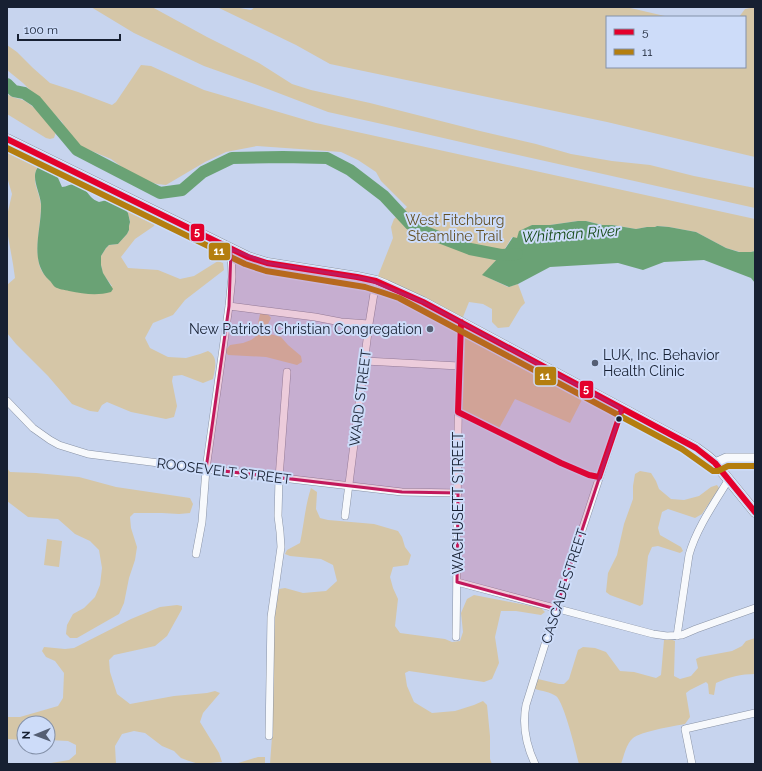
<svg xmlns="http://www.w3.org/2000/svg" width="762" height="771" viewBox="0 0 762 771" font-family="Raleway,sans-serif">
	<rect width="100%" height="100%" fill="#c7d4ee"/>
	<path fill="#d5c6a7" d="M91,7H152L207,37L259,63L292,84L311,90L370,103L480,131L536,144L571,154L612,161L650,165L694,176L755,188V208L500,151L391,126L328,112L260,86L204,66L134,33Z
		M217,7H234L251,10L255,7H626L669,17H607V67H745V17H739L745,9L755,7V157L607,122L330,64L296,45Z
		M7,45L17,52L33,68L50,83L78,92L112,105L116,102L141,65L151,66L204,90L316,123L755,219V251L751,252H740L726,248L696,232L669,227L657,226L655,227H647L636,229L612,225H602L586,221H578L550,225H532L517,239L512,237L501,255L483,275L508,287L518,284L525,303L521,307L509,327L498,328L492,322V309L483,304L469,302L461,322L587,390L570,423L515,399L497,432L458,412L461,322L376,281L393,238L391,227L394,219L407,207L381,181L376,172L358,160L341,152L257,146L226,152L205,162L166,185L157,184L137,178L111,159L77,145L69,135L62,122L23,83L7,70Z
		M7,94C12,98 19,98 25,101C38,109 46,120 56,132L54,138L50,139L46,138L7,114Z
		M7,148L41,164C35,169 35,173 35,181C36,189 40,196 41,205C41,226 34,247 40,267C42,273 47,278 52,282L112,286L103,274L101,265V256L106,248L109,245L118,244L127,234L129,230V226L130,221L128,213L123,206L125,203L156,221L154,226L135,239L121,257L128,268L158,270L180,279L194,276L218,261L223,263L224,270L185,300L173,315L153,323L145,338L150,348L168,357L186,358L200,354L208,351C219,357 215,369 213,379L203,383L182,375L173,376L172,381L177,406L174,417L166,419L131,412L107,402L102,405L98,412L90,411L72,404L48,376L16,344L7,333V285L15,278L13,264L8,236L7,216L12,194L7,177Z
		M266,312L271,318L268,324L270,334L281,337L288,345L301,356L302,362L297,365L266,357L228,355L225,351L230,345L243,343L251,340L258,335V323L260,314Z
		M7,468L10,472L36,473L79,477L116,487L190,498L193,504L190,513L179,514L162,513H134L130,517L131,528L137,547L135,560L129,578L124,603L119,614L77,638H70L66,634L67,625L73,614L84,608L95,597L100,585L102,568L99,550L90,541L75,534L58,519L28,517L7,501Z
		M640,471L651,473L656,481L659,489L671,499L684,500L699,496L711,487L717,485L719,488L702,514L695,518L668,509L662,512L658,528L660,535L681,547L683,551L680,553L658,546L652,547L648,556L643,604L640,606L610,595L606,592L608,573L617,555L624,524L633,499V486L635,474Z
		M311,488L317,492L316,509L320,518L328,520L374,524L398,531L402,537L405,547L411,555L408,565L393,567L390,577L393,588L398,599L395,626L400,633L445,639L452,642L460,641L463,632L461,613L467,599L474,595L541,608L545,612L541,615L516,611H501L495,637L499,663L492,679L484,682L409,671L405,673L407,686L414,702L432,713L455,711L474,705L483,701L487,705L490,736V759L492,764H270L272,737L273,623L279,589L285,588L303,593L326,591L337,581L333,565L321,559L290,556L285,554L287,550L300,543C304,525 305,506 311,488Z
		M47,539L62,541L59,567L44,565Z
		M177,605L182,606V609L167,636L155,646L114,655L109,660L110,672L117,694L130,704L174,696L207,693L215,691L220,693L203,713L200,722L219,753L222,762L199,764L189,761L181,758L174,751L162,746L145,733L134,731L122,734L115,746L116,764H45L69,760L76,754V745L68,741L48,740V723H24V740L7,739V717H20L58,706L63,698L64,673L55,661L46,657L42,651L44,647L65,649L74,648L131,619L160,607Z
		M668,638L675,641L674,676L680,679L691,676L698,668L696,659L700,657L732,651L742,646L746,641L755,638V674C741,674 729,677 716,683L714,695L709,694L708,684L706,682L690,690L686,693L690,717L685,724C673,726 640,732 633,738C626,744 624,756 621,764H579C576,752 564,702 556,696C550,692 542,691 535,689L536,683L538,679L559,684H564L569,679L578,650L583,647L595,648L606,652L620,671L634,672L656,678L661,675L664,640Z
		M258,757H265V764H235Z"/>
	<path fill="#6aa275" d="M41,164L55,171L62,187C67,187 72,183 77,184C84,185 86,192 91,197C93,199 96,201 99,202L107,200L116,201L123,206L128,213L130,222L129,226V230L127,234L118,244L109,245L106,248L101,256V265L103,273L113,289L111,292C97,296 84,294 69,291C65,290 58,289 55,287C52,285 52,282 49,280C28,260 42,229 41,204C40,190 28,175 41,164Z
		M578,221H586L602,225H612L636,229L647,227H655L657,226L669,227L696,232L726,248L739,252H751L755,251V283L751,278L704,260L664,262L643,270L618,263L550,267L518,284L509,287L482,275L501,255L513,237L517,238L519,231L532,225H550Z"/>
	<g fill="none" stroke-linecap="round" stroke-linejoin="round">
		<path stroke="#6aa275" stroke-width="12" d="M7,84L14,91L24,93L36,101L77,150L160,193L182,190L203,172L232,158L283,157L327,158L350,170L384,196L410,224L423,231L470,249L501,255L517,254"/>
		<defs>
			<path id="minor" d="M229,306L315,317L341,322L369,324
				M365,361L459,366
				M7,401L33,428L50,440L59,445L88,454L206,469L402,492L458,493
				M458,412L561,463L589,475L599,477
				M345,516L369,324L376,281
				M196,554L202,522L206,469L229,306L232,277L231,249
				M457,582L653,634L667,636L682,635L696,629L755,608
				M677,636L689,555C696,529 715,502 729,479
				M456,637C458,532 456,427 461,322
				M269,736L271,617L281,547L280,532L278,516L279,478L287,372
				M535,764C526,745 522,726 526,705L556,609L622,409
				M692,764L685,729L755,713"/>
			<path id="major" d="M715,463L726,458H755"/>
			<path id="highway" d="M7,139L248,257L267,263L357,277L376,281L386,285L423,302L696,448L707,456L715,463L755,512"/>
		</defs>
		<use href="#minor" stroke="#8993a6" stroke-width="8"/>
		<use href="#major" stroke="#8993a6" stroke-width="10"/>
		<use href="#highway" stroke="#8993a6" stroke-width="11"/>
		<use href="#minor" stroke="#f7f9fc" stroke-width="7"/>
		<use href="#major" stroke="#f7f9fc" stroke-width="9"/>
		<use href="#highway" stroke="#f7f9fc" stroke-width="10"/>
		<defs>
			<path id="bus-1" d="M7,139L248,257L267,263L357,277L376,281L423,302L696,448L715,463L755,512
				M461,322L458,412L561,463L589,475L599,477L622,409"/>
			<path id="bus-2" d="M7,148L245,264L266,271L365,287L381,292L399,298L682,449L713,471H718L728,466H755"/>
		</defs>
		<use href="#bus-1" stroke="#cddcf9" stroke-width="9"/>
		<use href="#bus-2" stroke="#cddcf9" stroke-width="9"/>
		<use href="#bus-1" stroke="#e4002b" stroke-width="6"/>
		<use href="#bus-2" stroke="#b47e0f" stroke-width="6"/>
	</g>
	<path fill="#c2185b" fill-opacity="0.2" stroke="#c2185b" stroke-width="3" stroke-linejoin="round" d="M231,249L267,263L367,279L423,302L622,409L556,609L457,582L458,493L402,492L206,469L229,306Z"/>
	<g fill="#555f74" stroke="#cddcf9" stroke-width="1.5">
		<circle cx="430" cy="329" r="4"/>
		<circle cx="595" cy="363" r="4"/>
	</g>
	<circle fill="#172032" stroke="#cddcf9" stroke-width="1.5" cx="619" cy="419" r="3.5"/>
	<g text-anchor="middle" stroke-width="4" stroke-linejoin="round" paint-order="stroke">
		<g font-size="14" fill="#645025" stroke="#cddcf9">
			<text x="455" y="225">West Fitchburg<tspan x="455" dy="16">Steamline Trail</tspan></text>
		</g>
		<g font-size="14" fill="#172032" stroke="#cddcf9" text-anchor="end">
			<text x="422" y="334">New Patriots Christian Congregation</text>
			<text x="603" y="360" text-anchor="start">LUK, Inc. Behavior<tspan x="603" dy="16">Health Clinic</tspan></text>
		</g>
		<g font-size="14" fill="#172032" stroke="#cddcf9">
			<text transform="translate(360 398) rotate(-83)" y="5">WARD STREET</text>
			<text transform="translate(224 471) rotate(7)" y="5">ROOSEVELT STREET</text>
			<text transform="translate(458 503) rotate(-90)" y="5">WACHUSETT STREET</text>
			<text transform="translate(564 586) rotate(-72)" y="5">CASCADE STREET</text>
		</g>
		<g font-size="15" font-style="italic" fill="#174b18" stroke="#cddcf9">
			<text transform="translate(571 234) rotate(-4)" y="5">Whitman River</text>
		</g>
	</g>
	<g stroke="#cddcf9" stroke-width="1.5">
		<rect x="190" y="223" width="15" height="19" rx="4" fill="#e4002b"/>
		<rect x="208" y="242" width="23" height="19" rx="4" fill="#b47e0f"/>
		<rect x="534" y="366" width="23" height="20" rx="4" fill="#b47e0f"/>
		<rect x="579" y="380" width="15" height="19" rx="4" fill="#e4002b"/>
	</g>
	<g font-size="11" text-anchor="middle" font-weight="bold" fill="#fff">
		<text x="197" y="236">5</text>
		<text x="219" y="255">11</text>
		<text x="545" y="380">11</text>
		<text x="586" y="393">5</text>
	</g>
	<rect width="762" height="771" fill="none" stroke="#172032" stroke-width="16"/>
	<rect x="606" y="16" width="140" height="52" fill="#cddcf9" stroke="#8491a9"/>
	<rect x="614" y="29" width="20" height="6" fill="#e4002b" stroke="#8491a9"/>
	<text x="642" y="36" font-size="12" fill="#172032">5</text>
	<rect x="614" y="49" width="20" height="6" fill="#b47e0f" stroke="#8491a9"/>
	<text x="642" y="56" font-size="12" fill="#172032">11</text>
	<g transform="translate(36 735) rotate(269)"><circle r="19" fill="#cddcf9" stroke="#8491a9"/>
	<path d="M0-3L7 15L0 10L-7 15Z" fill="#555f74"/>
	<text y="-6" font-size="11" font-weight="bold" text-anchor="middle" fill="#172032">N</text>
	</g>
	<path d="M18 34v6h102v-6" fill="none" stroke="#172032" stroke-width="2"/>
	<text x="24" y="34" font-size="12" fill="#172032" stroke="#cddcf9" stroke-width="3" paint-order="stroke">100 m</text>
</svg>
